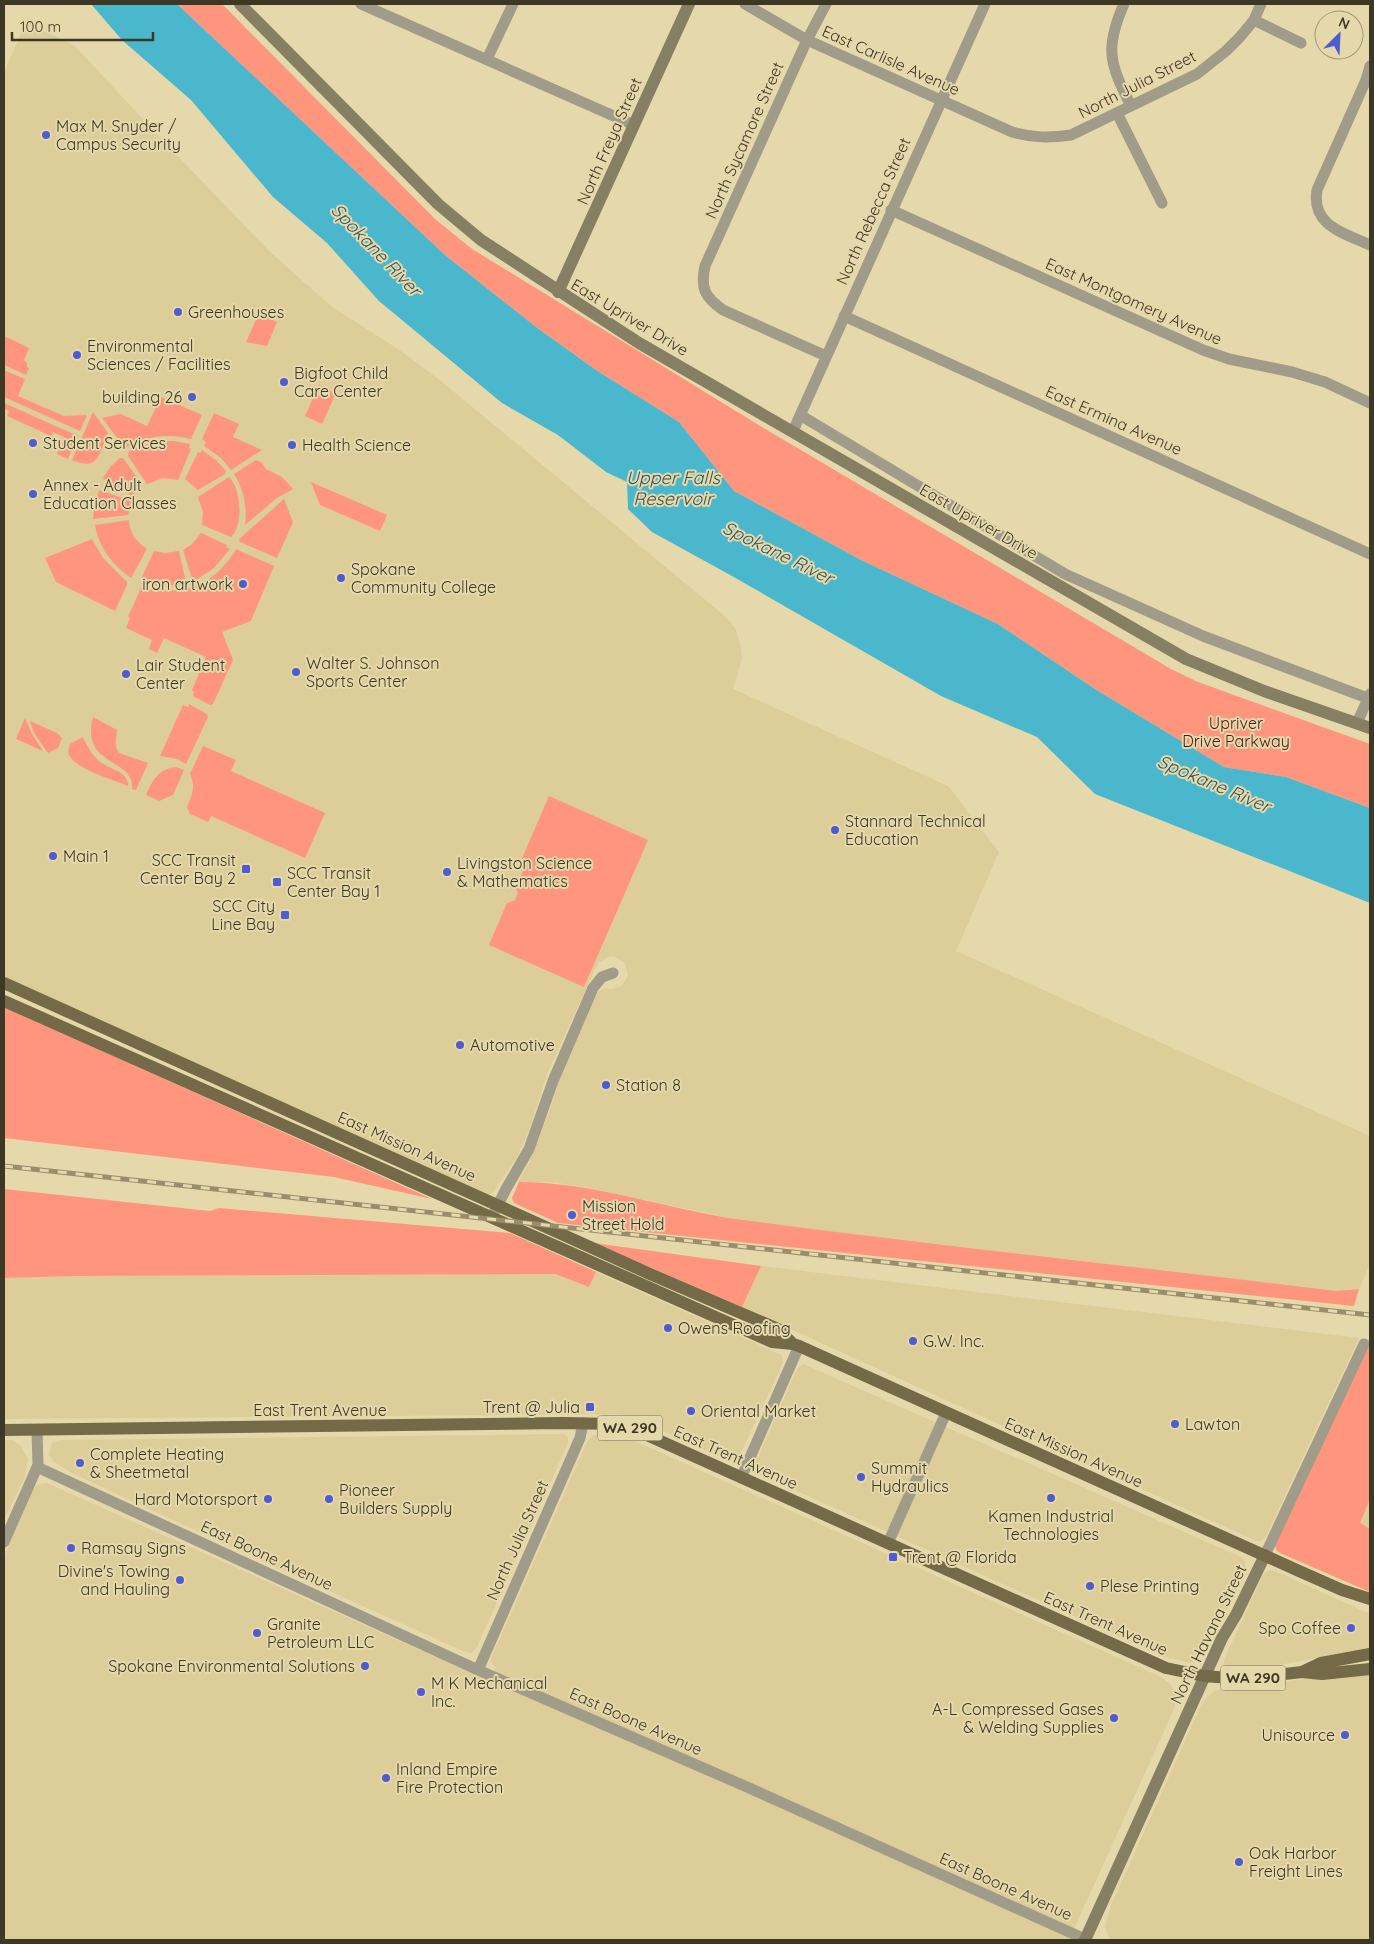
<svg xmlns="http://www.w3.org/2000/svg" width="1374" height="1944" viewBox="0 0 1374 1944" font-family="Quicksand,sans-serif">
	<rect width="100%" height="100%" fill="#e5d8aa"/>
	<path fill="#ddcd99" d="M26,22L75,46L150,127L268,250L331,306L401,351L441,381L726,617L735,628L740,643L742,659L733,689L948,786L999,852L956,951L1370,1136V1264L1359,1289L1336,1291L1148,1270L1088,1265L740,1220L584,1187L551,1182H518L530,1161L553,1101L558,1081L595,997L598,992L605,988L611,989L622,986L628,976L625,963L614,956L608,957L598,963L547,1074L530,1128L517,1157L493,1192L488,1195L4,977V72Z
		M761,1266L1359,1338L1266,1536L1260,1541H1256L742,1307Z
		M596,1272L782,1355L783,1363L738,1459L730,1461L634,1418L620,1414L4,1419V1278L78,1276L555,1274L589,1287Z
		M803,1364L1241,1557L1245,1562L1246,1570L1244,1577L1224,1615L1212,1627L1197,1659L1191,1663L1162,1656L759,1474L756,1471L755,1464L797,1369Z
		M564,1434L568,1437V1443L477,1647L471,1653L463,1651L227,1545L72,1473L53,1461L49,1454L52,1443L61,1440Z
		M600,1434L617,1436L637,1442L1161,1677L1168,1682L1174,1689L1176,1698L1175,1707L1069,1940H4V1557L33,1489L37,1485L47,1483L489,1681L496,1667L491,1662V1658L587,1442L592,1436Z
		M4,1440H12L20,1445L28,1459L25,1476L4,1520Z
		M1370,1499V1529L1359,1524Z
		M1269,1570L1275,1571L1370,1614V1649L1273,1666L1244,1668L1224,1667V1660L1263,1575Z
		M1370,1672V1940H1111L1109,1938L1105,1926L1111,1905L1201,1705L1207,1697L1214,1691L1223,1688Z"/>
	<path fill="#ff957d" d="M177,4H222L435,219L472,249L767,430L1171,669L1198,682L1370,744V808L1286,777L1224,767L1095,689L998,624L863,561L734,491L679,422L596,370L536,327L445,255Z
		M259,313L277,322L267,346L246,342Z
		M4,336L29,348L24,360L27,363V367L29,368L26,375L4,365Z
		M4,370L25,379L18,396L64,416L87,415L80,431L4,397Z
		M319,385L336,393L322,424L305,416Z
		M161,397L202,415L191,439C167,433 146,436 125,448L102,418L121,414L147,426Z
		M4,403L78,436L68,459L57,454L64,437L53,432L51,436L7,416L9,411L4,409Z
		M93,412L108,433C99,454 99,472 72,460Z
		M214,413L239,424L233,437L262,450L231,470L221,458L204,446L206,442L202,439Z
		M158,441H174L190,444L189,448L191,449L178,480L163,478L147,484L128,456L129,451L143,445Z
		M202,450L216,460L226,471L225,474L198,490L185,479L198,452L200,453Z
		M120,458H123L142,484L132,496L103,478L111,466Z
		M256,460L261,462L266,469L282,477L293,489L277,498L245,525C247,506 244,490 234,474Z
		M229,477C241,488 244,526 231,537L202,525L203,512L198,497Z
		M311,482L387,515L380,531L320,505Z
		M99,490L131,501L128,515L93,519L94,506Z
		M284,499L293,522L277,558L240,542L239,539Z
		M129,520C129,533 137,542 147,549L131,578C112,564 99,548 95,525Z
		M201,533L227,545L226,547L230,549L214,568L193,582L183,550L192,544Z
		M92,539L103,558L127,582V585L115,611L56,582L45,558Z
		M236,549L274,566L251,621L222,632L233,660L213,704L210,705L193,696L194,692L192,690L206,657L164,638L157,653L149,649L152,640L126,628L130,618L128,617L141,588C181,597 215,586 236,549Z
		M154,551L165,553L179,551L186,582L185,585L159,586L143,583L142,577Z
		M189,704L207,714L208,717L186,764L177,759L160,756L183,705L188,707Z
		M93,717L117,730C116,740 114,745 119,753L148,763L136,790L132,789C135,757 80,768 93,717Z
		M25,718L32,734L43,751L16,739Z
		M30,721L57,733L62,738L58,748L48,753L34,733Z
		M83,737C87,746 92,755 99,761C108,769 129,771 128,786C112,779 74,769 68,753L70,744Z
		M203,746L236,760L231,771L325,813L305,858L211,816L208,822L190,814L187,807C192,795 196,787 190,774Z
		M176,767L184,770L173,795L159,801L146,795C153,780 158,769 176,767Z
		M549,796L648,840L584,987L489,945L507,903L515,900L518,893L516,889L523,871L520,863Z
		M4,1007L432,1199L334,1177L4,1138Z
		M519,1182C596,1182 668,1210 743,1220C941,1246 1139,1267 1336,1291L1359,1289L1354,1306L558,1223L514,1203L512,1198Z
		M4,1189L210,1211L219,1208L510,1233L596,1272L589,1287L555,1274L78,1276L4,1278Z
		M594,1243L761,1266L742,1307Z
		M1370,1337V1499L1360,1523L1370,1529V1592L1280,1553L1276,1550L1275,1545Z"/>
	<path fill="#4bb7cd" d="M91,4H177L445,255L536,327L596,370L679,422L734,491L863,561L998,624L1095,689L1224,767L1286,777L1370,808V903L1095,794L1037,737L941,696L732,576L652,532L628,509L627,482L606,472L558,435L502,403L379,301L327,243L273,197L191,100L122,40Z"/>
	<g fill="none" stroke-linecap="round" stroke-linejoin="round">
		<path stroke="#a19c89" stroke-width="11" d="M361,4L634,125
			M745,4L807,40L1012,132C1033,138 1050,138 1071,135L1197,74L1226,51L1240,37L1254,20L1261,4
			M1124,4C1104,49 1110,64 1131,106
			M1254,20L1301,43
			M487,59L513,4
			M1370,66L1366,80L1317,190C1311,226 1344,233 1370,245
			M1117,113L1162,203
			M891,210L1203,350L1229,359L1292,372L1325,382L1370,403
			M844,316L1370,554
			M826,356L723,310C705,297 700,289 705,266L807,40L826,4
			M800,415L1065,574L1203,636L1370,699
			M793,431L985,4
			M1357,723L1370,694
			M494,1213L506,1189L529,1149L553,1081L593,988L602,977L613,973
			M37,1467L478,1670L747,1787L1087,1940
			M741,1478L799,1346
			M4,1542L38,1465L37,1430
			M888,1543L946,1413
			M1265,1555L1364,1344
			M478,1670L580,1438L583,1423"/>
		<path stroke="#877f63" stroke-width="12" d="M240,4L438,204L481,240L639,343L1186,659L1264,691L1370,728
			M558,292L689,4
			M1085,1940L1222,1638L1236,1615L1265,1555"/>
		<path stroke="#746a47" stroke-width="12" d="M4,983L650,1274L778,1329L793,1344
			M4,1001L772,1342L793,1344L799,1346L1299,1571L1342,1590L1370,1599
			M4,1430L563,1423L614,1424L638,1431L1166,1668L1204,1676L1243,1679L1302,1672L1322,1674L1370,1669
			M1302,1672L1321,1663L1370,1654"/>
		<defs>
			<path id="rail" d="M4,1166L1370,1315"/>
		</defs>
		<use href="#rail" stroke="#988e6d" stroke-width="5"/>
		<use href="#rail" stroke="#e5d8aa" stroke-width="3" stroke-dasharray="9" stroke-linecap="butt"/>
	</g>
	<g fill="#4e5bd1" stroke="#e5d8aa" stroke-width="2">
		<circle cx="46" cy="135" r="5"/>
		<circle cx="178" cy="312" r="5"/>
		<circle cx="77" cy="355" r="5"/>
		<circle cx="284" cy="382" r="5"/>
		<circle cx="192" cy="397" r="5"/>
		<circle cx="33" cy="443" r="5"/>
		<circle cx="292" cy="445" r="5"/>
		<circle cx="33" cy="494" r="5"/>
		<circle cx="341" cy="578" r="5"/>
		<circle cx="243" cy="584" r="5"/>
		<circle cx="296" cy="672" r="5"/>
		<circle cx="126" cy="674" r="5"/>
		<circle cx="835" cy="830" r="5"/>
		<circle cx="53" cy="856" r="5"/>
		<rect x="241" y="864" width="10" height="10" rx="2.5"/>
		<circle cx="447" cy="872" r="5"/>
		<rect x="272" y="877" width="10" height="10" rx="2.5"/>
		<rect x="280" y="910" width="10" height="10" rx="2.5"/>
		<circle cx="460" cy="1045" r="5"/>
		<circle cx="606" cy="1085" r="5"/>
		<circle cx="572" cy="1215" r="5"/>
		<circle cx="668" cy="1328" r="5"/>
		<circle cx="913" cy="1341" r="5"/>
		<rect x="585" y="1402" width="10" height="10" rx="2.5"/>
		<circle cx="691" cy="1411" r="5"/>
		<circle cx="1175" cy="1424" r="5"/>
		<circle cx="80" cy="1463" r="5"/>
		<circle cx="861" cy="1477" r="5"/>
		<circle cx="1051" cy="1498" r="5"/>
		<circle cx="268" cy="1499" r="5"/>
		<circle cx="329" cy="1499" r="5"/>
		<circle cx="71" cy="1548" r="5"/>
		<rect x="888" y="1552" width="10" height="10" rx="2.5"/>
		<circle cx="180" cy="1580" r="5"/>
		<circle cx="1090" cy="1586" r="5"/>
		<circle cx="1351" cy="1628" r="5"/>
		<circle cx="257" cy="1633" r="5"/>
		<circle cx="365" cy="1666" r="5"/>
		<circle cx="421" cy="1692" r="5"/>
		<circle cx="1114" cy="1718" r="5"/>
		<circle cx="1345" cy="1735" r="5"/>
		<circle cx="386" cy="1778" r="5"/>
		<circle cx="1239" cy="1862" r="5"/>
	</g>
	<g text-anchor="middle" stroke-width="4" stroke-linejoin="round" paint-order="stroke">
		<g fill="#e5d8aa" stroke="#6f674d" stroke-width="1">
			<rect x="597.5" y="1415.5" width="65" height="25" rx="4"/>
			<rect x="1220.5" y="1665.5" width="65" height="25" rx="4"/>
		</g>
		<g font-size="15" font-weight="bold" fill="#3d3725">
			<text x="630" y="1433">WA 290</text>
			<text x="1253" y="1683">WA 290</text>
		</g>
		<g font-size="16" fill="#3d3725" stroke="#e5d8aa">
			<text transform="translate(891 60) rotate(24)" y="6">East Carlisle Avenue</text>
			<text transform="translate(1137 84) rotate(-27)" y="6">North Julia Street</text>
			<text transform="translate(744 140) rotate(-66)" y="6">North Sycamore Street</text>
			<text transform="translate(609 141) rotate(-66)" y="6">North Freya Street</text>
			<text transform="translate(873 211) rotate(-66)" y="6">North Rebecca Street</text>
			<text transform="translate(1134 301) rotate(24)" y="6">East Montgomery Avenue</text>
			<text transform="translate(630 317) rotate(31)" y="6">East Upriver Drive</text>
			<text transform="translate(1114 420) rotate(24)" y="6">East Ermina Avenue</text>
			<text transform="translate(979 521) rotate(30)" y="6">East Upriver Drive</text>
			<text transform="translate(407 1146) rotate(24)" y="6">East Mission Avenue</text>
			<text x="320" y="1416">East Trent Avenue</text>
			<text transform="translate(1074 1452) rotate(24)" y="6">East Mission Avenue</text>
			<text transform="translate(736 1457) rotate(24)" y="6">East Trent Avenue</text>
			<text transform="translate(517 1540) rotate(-66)" y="6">North Julia Street</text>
			<text transform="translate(267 1555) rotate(25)" y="6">East Boone Avenue</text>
			<text transform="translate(1106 1623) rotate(24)" y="6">East Trent Avenue</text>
			<text transform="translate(1208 1634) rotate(-64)" y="6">North Havana Street</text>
			<text transform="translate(636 1721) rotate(24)" y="6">East Boone Avenue</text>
			<text transform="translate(1006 1886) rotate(24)" y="6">East Boone Avenue</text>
		</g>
		<g font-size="16" fill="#3d3725" stroke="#e5d8aa" text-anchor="start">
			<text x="56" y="132">Max M. Snyder /<tspan x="56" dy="18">Campus Security</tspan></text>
			<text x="188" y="318">Greenhouses</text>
			<text x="87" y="352">Environmental<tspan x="87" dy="18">Sciences / Facilities</tspan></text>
			<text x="294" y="379">Bigfoot Child<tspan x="294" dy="18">Care Center</tspan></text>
			<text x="182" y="403" text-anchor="end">building 26</text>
			<text x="43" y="449">Student Services</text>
			<text x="302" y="451">Health Science</text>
			<text x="43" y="491">Annex - Adult<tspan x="43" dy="18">Education Classes</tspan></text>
			<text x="351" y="575">Spokane<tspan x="351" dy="18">Community College</tspan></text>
			<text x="233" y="590" text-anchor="end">iron artwork</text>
			<text x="306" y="669">Walter S. Johnson<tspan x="306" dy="18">Sports Center</tspan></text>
			<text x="136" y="671">Lair Student<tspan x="136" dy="18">Center</tspan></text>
			<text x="845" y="827">Stannard Technical<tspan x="845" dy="18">Education</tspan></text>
			<text x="63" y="862">Main 1</text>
			<text x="236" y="866" text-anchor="end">SCC Transit<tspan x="236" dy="18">Center Bay 2</tspan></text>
			<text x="457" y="869">Livingston Science<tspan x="457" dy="18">&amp; Mathematics</tspan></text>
			<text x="287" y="879">SCC Transit<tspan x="287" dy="18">Center Bay 1</tspan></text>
			<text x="275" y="912" text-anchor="end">SCC City<tspan x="275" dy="18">Line Bay</tspan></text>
			<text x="470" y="1051">Automotive</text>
			<text x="616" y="1091">Station 8</text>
			<text x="582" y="1212">Mission<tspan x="582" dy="18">Street Hold</tspan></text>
			<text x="678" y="1334">Owens Roofing</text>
			<text x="923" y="1347">G.W. Inc.</text>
			<text x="580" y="1413" text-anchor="end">Trent @ Julia</text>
			<text x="701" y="1417">Oriental Market</text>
			<text x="1185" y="1430">Lawton</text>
			<text x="90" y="1460">Complete Heating<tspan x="90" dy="18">&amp; Sheetmetal</tspan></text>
			<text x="871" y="1474">Summit<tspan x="871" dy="18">Hydraulics</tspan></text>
			<text x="339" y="1496">Pioneer<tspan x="339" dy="18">Builders Supply</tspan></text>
			<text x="258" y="1505" text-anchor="end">Hard Motorsport</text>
			<text x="1051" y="1522" text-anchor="middle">Kamen Industrial<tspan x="1051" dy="18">Technologies</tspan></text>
			<text x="81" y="1554">Ramsay Signs</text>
			<text x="903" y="1563">Trent @ Florida</text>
			<text x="170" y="1577" text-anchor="end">Divine's Towing<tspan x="170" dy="18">and Hauling</tspan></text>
			<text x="1100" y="1592">Plese Printing</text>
			<text x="267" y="1630">Granite<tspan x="267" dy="18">Petroleum LLC</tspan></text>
			<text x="1341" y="1634" text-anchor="end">Spo Coffee</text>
			<text x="355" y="1672" text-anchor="end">Spokane Environmental Solutions</text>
			<text x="431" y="1689">M K Mechanical<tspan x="431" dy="18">Inc.</tspan></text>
			<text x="1104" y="1715" text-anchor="end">A-L Compressed Gases<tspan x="1104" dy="18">&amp; Welding Supplies</tspan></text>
			<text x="1335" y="1741" text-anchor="end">Unisource</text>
			<text x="396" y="1775">Inland Empire<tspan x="396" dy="18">Fire Protection</tspan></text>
			<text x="1249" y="1859">Oak Harbor<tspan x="1249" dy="18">Freight Lines</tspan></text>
		</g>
		<g font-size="16" fill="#4d1a0f" stroke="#e5d8aa">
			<text x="1236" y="729">Upriver<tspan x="1236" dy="18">Drive Parkway</tspan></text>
		</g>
		<g font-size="18" font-style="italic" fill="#33535a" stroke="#e5d8aa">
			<text transform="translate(376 250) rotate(46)" y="6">Spokane River</text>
			<text x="673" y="484">Upper Falls<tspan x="673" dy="21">Reservoir</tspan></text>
			<text transform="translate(778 553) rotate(26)" y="6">Spokane River</text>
			<text transform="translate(1214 784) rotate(23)" y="6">Spokane River</text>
		</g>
	</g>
	<rect width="1374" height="1944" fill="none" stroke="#3d3725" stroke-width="10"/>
	<g transform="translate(1339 35) rotate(24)"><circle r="24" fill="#e5d8aa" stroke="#a29875"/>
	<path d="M0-4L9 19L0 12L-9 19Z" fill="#4e5bd1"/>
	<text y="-8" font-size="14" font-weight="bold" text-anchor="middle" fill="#3d3725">N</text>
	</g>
	<path d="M12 32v8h141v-8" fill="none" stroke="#3d3725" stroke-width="2.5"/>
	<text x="20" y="32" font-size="15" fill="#3d3725" stroke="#e5d8aa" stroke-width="4" paint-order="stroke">100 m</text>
</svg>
